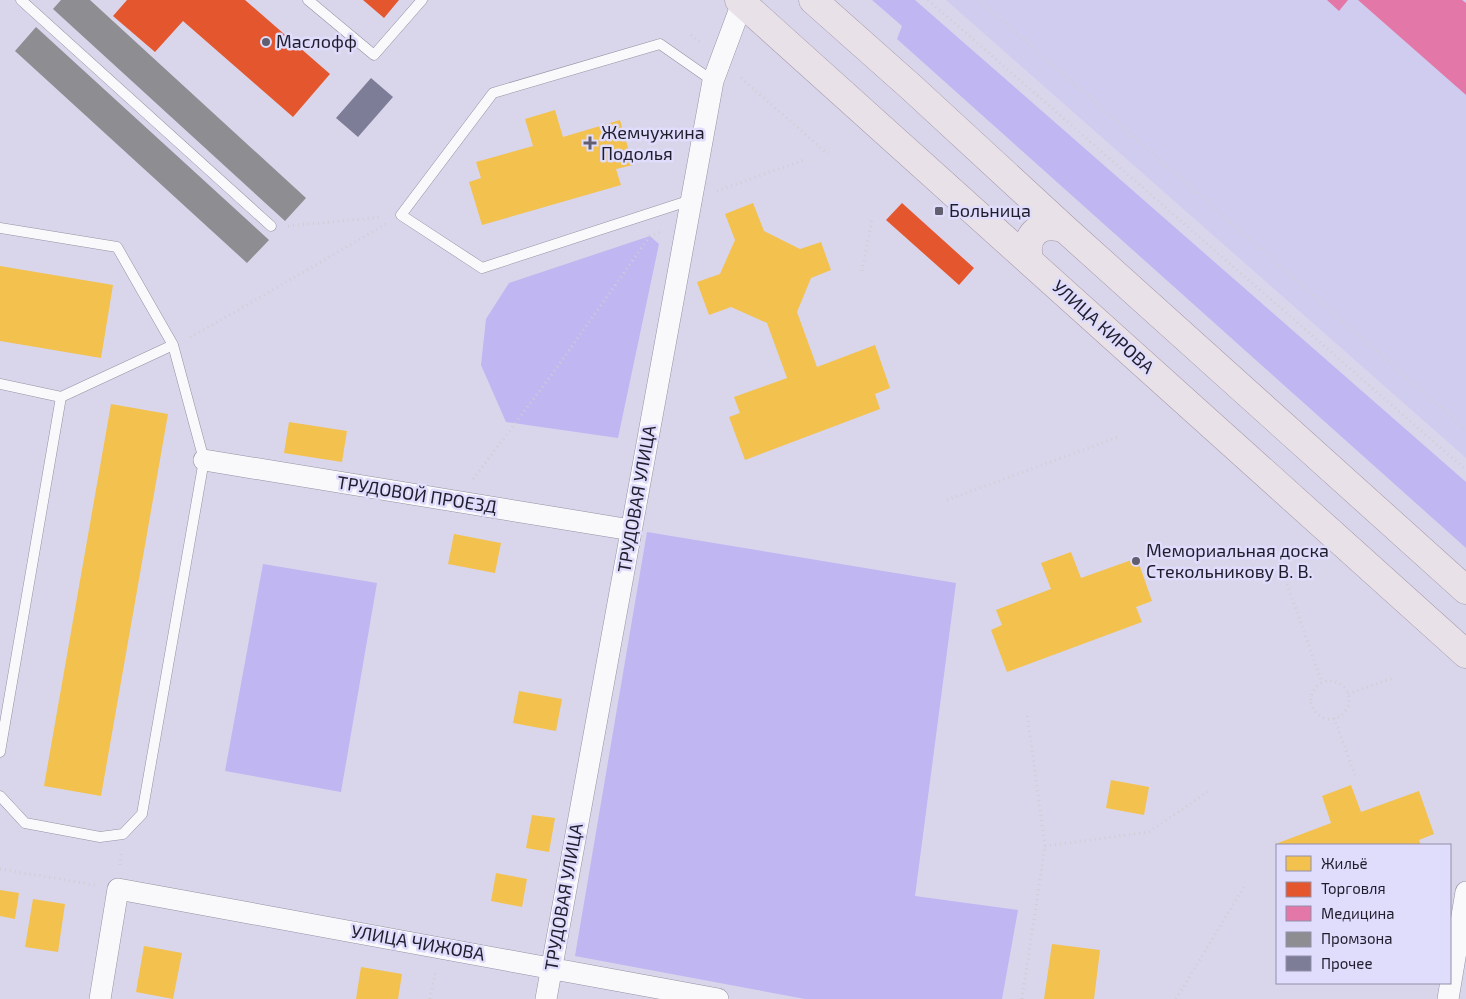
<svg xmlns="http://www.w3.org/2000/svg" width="1466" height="999" viewBox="0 0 1466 999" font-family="'Exo 2',sans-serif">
	<rect width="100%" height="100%" fill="#d9d6ec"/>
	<path fill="#d0ccef" d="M946,0H1466V458Z"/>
	<path fill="#bfb6f2" d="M872,0H915L1466,482V548L897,39L902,26Z
		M650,236L659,244L618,438L506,422L481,365L486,319L509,283Z
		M647,532L956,583L915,896L1018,910L1002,999H805L575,956Z
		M263,564L377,583L341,792L225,771Z"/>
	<path fill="#f2c14e" d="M555,110L563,137L620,120L633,165L616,169L621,185L482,225L469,182L481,178L476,162L533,146L525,119Z
		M753,203L764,231L800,249L821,242L831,270L811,278L797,312L817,367L875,345L890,388L875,394L880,409L745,460L729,417L740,413L734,397L787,378L767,323L731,307L709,315L697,282L720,274L735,240L725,214Z
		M0,266L113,285L101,358L0,341Z
		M111,404L168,414L101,796L44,786Z
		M289,422L347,431L342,462L284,453Z
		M454,534L501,543L495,573L448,564Z
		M1071,552L1081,578L1137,558L1152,601L1136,607L1142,622L1007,672L991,630L1002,625L996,610L1051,589L1041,563Z
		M519,691L562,699L556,731L513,723Z
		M1111,780L1149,787L1144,815L1106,808Z
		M1351,785L1361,812L1419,791L1434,834L1419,840L1421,845H1279L1278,843L1331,823L1322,796Z
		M532,815L555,818L549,852L526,848Z
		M496,873L527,879L522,907L491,901Z
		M0,890L19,893L15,919L0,916Z
		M33,899L65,904L58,952L25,947Z
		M1052,944L1100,950L1094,999H1044Z
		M144,946L182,953L173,999L136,992Z
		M361,967L402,974L398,999H356Z"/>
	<path fill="#e4572e" d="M127,0H245L330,74L293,117L183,21L155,52L113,16Z
		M363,0H399L384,18Z
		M902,203L974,268L959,285L886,220Z"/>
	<path fill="#e377a8" d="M1327,0H1348L1339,11Z
		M1358,0H1462L1466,3V95Z"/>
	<path fill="#8d8d92" d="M61,0H90L306,198L285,221L53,9Z
		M36,27L269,240L247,263L15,51Z"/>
	<path fill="#7e7d98" d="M371,78L393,97L358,137L336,118Z"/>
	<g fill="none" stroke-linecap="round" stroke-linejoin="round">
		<defs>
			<path id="service" d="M21,0L271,226
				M308,0L374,55L422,0
				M691,200L482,268L401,215L493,93L660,44L713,81
				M0,228L117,247L173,345L204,460L142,814L123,834L100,837L25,823L0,796
				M0,384L61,397L173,345
				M0,752L61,397"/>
			<path id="minor" d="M204,460L631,530
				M100,999L118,889L718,999
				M546,999L713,81L742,3
				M1448,999L1466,892"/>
			<path id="primary" d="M739,0L1466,654
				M813,0L911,87L1065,229L1466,590
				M1030,262C1022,236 1039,220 1065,229"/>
		</defs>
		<use href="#service" stroke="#9391a1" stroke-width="11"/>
		<use href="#minor" stroke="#9391a1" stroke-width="22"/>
		<use href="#primary" stroke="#a597a8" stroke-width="29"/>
		<path stroke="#ceced3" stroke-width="3" stroke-dasharray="1 4" stroke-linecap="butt" d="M928,0L1466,470
			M979,0L1466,430
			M691,35L700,42
			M741,78L828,154
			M717,191L804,160
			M288,226L382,217
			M862,271L872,220
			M190,337L216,323L386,224
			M473,479L553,373L650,236L660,232
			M947,500L1118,437
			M1287,584L1322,683
			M1311 700a19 19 0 1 1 38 0a19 19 0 1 1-38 0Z
			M1348,694L1393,678
			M1334,718L1355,775
			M1045,846L1149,832L1210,790
			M120,865L121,852
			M0,869L95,885
			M430,999L436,970
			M1022,999L1045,846L1027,713
			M1176,999L1245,885"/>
		<use href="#service" stroke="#f9f9fc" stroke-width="10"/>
		<use href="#minor" stroke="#f9f9fc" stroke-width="21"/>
		<use href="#primary" stroke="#e8e1e8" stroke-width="28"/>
	</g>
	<g fill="#605e6f" stroke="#dfdcfc" stroke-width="2">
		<circle cx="266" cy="42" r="5"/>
		<path d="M587.5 135.5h5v5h5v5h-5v5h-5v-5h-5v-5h5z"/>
		<rect x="934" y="206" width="10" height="10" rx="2.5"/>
		<circle cx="1136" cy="561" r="5"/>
	</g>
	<g text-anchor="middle" stroke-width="5" stroke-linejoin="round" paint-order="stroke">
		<g font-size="18" fill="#1f1d2c" stroke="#dfdcfc" text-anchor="start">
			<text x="276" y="48">Маслофф</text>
			<text x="601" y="139">Жемчужина<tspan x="601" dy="21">Подолья</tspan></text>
			<text x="949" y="217">Больница</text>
			<text x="1146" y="557">Мемориальная доска<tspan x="1146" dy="21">Стекольникову В. В.</tspan></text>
		</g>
		<g font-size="18" fill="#1f1d2c" stroke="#dfdcfc">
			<text transform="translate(1103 327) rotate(42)" y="6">УЛИЦА КИРОВА</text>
			<text transform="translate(417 495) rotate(9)" y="6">ТРУДОВОЙ ПРОЕЗД</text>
			<text transform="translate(637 499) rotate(-80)" y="6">ТРУДОВАЯ УЛИЦА</text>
			<text transform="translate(564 897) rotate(-80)" y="6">ТРУДОВАЯ УЛИЦА</text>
			<text transform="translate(418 943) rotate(10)" y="6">УЛИЦА ЧИЖОВА</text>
		</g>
	</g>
	<rect x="1276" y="844" width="175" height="140" fill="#dfdcfc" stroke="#9290a9"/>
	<rect x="1286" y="856" width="25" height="15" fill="#f2c14e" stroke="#9290a9"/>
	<text x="1321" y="869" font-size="15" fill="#1f1d2c">Жильё</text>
	<rect x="1286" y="882" width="25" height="15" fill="#e4572e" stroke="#9290a9"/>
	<text x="1321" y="894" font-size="15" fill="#1f1d2c">Торговля</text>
	<rect x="1286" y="906" width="25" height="15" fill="#e377a8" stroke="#9290a9"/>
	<text x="1321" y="919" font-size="15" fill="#1f1d2c">Медицина</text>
	<rect x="1286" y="932" width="25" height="15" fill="#8d8d92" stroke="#9290a9"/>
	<text x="1321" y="944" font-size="15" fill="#1f1d2c">Промзона</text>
	<rect x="1286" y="956" width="25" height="15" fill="#7e7d98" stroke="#9290a9"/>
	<text x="1321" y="969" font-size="15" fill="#1f1d2c">Прочее</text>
</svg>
